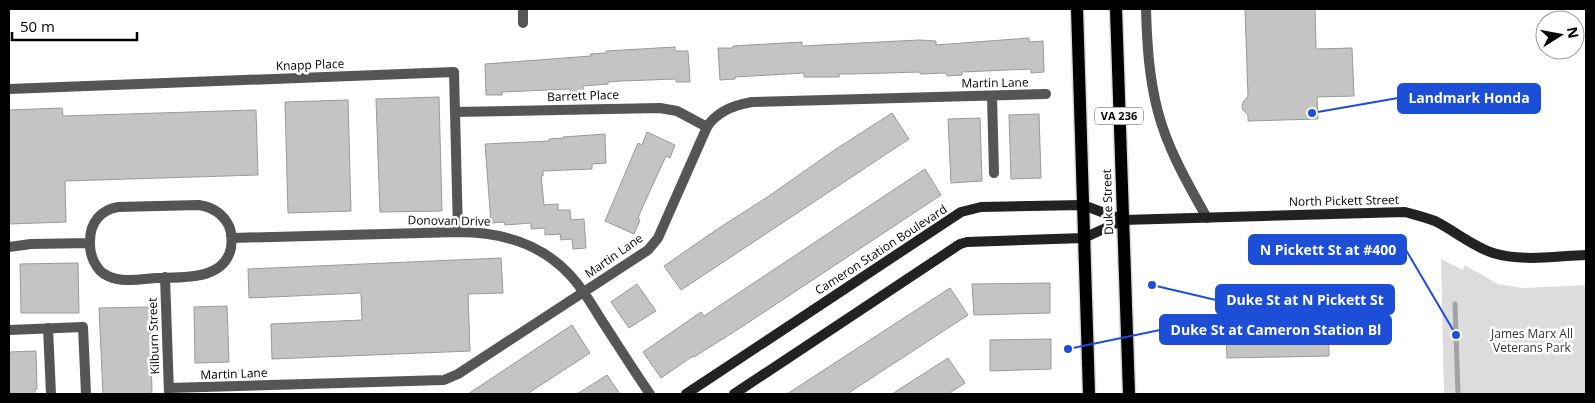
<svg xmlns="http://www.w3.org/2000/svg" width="1595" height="403" viewBox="0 0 1595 403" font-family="'Open Sans',sans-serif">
	<rect width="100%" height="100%" fill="#fff"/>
	<path fill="#dcdcdc" d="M1441,259L1463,270L1464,265L1498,284L1523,288L1586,285V394H1444Z"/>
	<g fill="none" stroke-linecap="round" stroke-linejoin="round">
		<path stroke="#a3a3a3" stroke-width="5" d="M1455,304L1458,394"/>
	</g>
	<path fill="#c4c4c4" stroke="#999" d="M1245,9H1315L1316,49L1352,48L1354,96L1317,97L1318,119L1248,121V115L1243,110L1242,107L1243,102L1248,97Z
		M1029,38V42L1043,41L1044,72L1031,73V69L962,72V75L947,76L946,73L920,74V72L852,74H839V77H804V73L735,77V79L720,80L718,48H733V46L802,42V46L919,40L936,41V45Z
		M675,47V51H688L690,82H676V79L621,81L608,82V84L583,86L584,92H570V89L502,92V95H486L485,64L591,56L590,54L606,53V51Z
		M439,97L442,211L380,212L376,99Z
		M348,100L351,211L288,213L285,102Z
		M62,108L63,116L256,110L258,175L65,181L66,222L9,224V110Z
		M892,113L909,139L681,290L664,266L719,228L769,196L833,151Z
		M1039,114L1041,178L1011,179L1009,115Z
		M980,118L982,181L951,183L948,119Z
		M647,132L675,145L670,158L666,156L643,206L638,218L640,220L634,234L605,221L638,143L642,145Z
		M605,134L606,163L592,164V169L543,171V176H541L544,205L558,204V210H570L571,220L584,219L586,248L573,249L572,239L561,240L560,234L545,235V228L531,229V223L505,225L504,222L491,223L485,144L549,141V139L564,138L563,137Z
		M925,169L941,195L740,328L694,357L693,356L661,378L643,352L701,312L704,316Z
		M501,258L503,293L468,294L470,351L272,359L271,324L362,320L361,293L249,298L248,269Z
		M78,263L79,313H21L20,264Z
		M1050,283V313L974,315L972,284Z
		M637,284L656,311L629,328L611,302Z
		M950,288L968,315L847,394H787Z
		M1256,295L1255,301L1328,299L1329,356L1227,358L1226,335L1219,336L1218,296Z
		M227,306L229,362L195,363L194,307Z
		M150,307L152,394H103L99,308Z
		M572,325L590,353L527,394H468Z
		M1051,339V369L990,371V340Z
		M36,351L37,389H35V394H9V352Z
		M948,358L965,383L948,394H892Z
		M607,375L620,394H577Z"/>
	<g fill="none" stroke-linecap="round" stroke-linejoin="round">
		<defs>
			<path id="primary" d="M1077,9L1089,394
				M1116,9L1129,394"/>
		</defs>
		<use href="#primary" stroke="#dbdbdb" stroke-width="15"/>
		<path stroke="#555" stroke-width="10" d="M523,9V23
			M1146,9C1147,44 1149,78 1158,112C1168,150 1188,184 1207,218
			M9,89L454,72L458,232
			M992,96L994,173
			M455,112L660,108L677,111L707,127
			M199,205C212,207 223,214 229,226C232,233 232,240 231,248C224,281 182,277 157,278C142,279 122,283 108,276C95,271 89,253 90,241C90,222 101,210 118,207Z
			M232,238L458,232C500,232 540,243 569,274C583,288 593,307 604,324C619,347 634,371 650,394
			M9,247L31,244L90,243
			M165,277L169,393
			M48,328L51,394
			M9,330L83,327L86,394
			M169,388L444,380L458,374L648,250L658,238L707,127C717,111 734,105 752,102L1046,94"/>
		<path stroke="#222" stroke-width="10" d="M686,394L961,212L981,207L1083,205L1123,220
			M734,394L960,244L967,242L1084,238L1123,220L1405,212C1416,215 1425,217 1435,221C1455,231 1472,246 1493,253C1522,262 1556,256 1586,255"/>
		<use href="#primary" stroke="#000" stroke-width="12"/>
	</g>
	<g text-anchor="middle" stroke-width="5" stroke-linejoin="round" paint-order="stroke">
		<rect fill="#fff" stroke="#4c4c4c" stroke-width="1" x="1095" y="107.5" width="48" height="17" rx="4"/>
		<g font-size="11" font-weight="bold" fill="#000">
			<text x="1119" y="120">VA 236</text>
		</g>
		<g font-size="12" fill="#000" stroke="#fff">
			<text transform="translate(310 65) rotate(-2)" y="4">Knapp Place</text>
			<text transform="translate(995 83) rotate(-1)" y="4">Martin Lane</text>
			<text transform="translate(583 96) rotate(-2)" y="4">Barrett Place</text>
			<text transform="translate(1344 201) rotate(-1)" y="4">North Pickett Street</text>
			<text transform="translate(1108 202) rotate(-92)" y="4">Duke Street</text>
			<text transform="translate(449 221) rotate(1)" y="4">Donovan Drive</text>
			<text transform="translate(881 250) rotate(-33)" y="4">Cameron Station Boulevard</text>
			<text transform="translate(614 256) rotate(-35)" y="4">Martin Lane</text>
			<text transform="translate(154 336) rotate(-92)" y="4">Kilburn Street</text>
			<text transform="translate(234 374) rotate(-2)" y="4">Martin Lane</text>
		</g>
		<g font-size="12" fill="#333" stroke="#fff">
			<text x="1532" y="338">James Marx All<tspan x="1532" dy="14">Veterans Park</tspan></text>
		</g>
	</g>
	<path fill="none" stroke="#1d4ed8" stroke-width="2" d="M1312 113L1398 98M1456 335L1406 250M1152 285L1216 300M1068 349L1160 330"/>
	<g fill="#1d4ed8" stroke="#fff" stroke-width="2">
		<circle cx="1312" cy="113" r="5"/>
		<circle cx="1456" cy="335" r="5"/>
		<circle cx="1152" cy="285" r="5"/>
		<circle cx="1068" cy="349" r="5"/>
	</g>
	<g fill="#1d4ed8" stroke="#1d4ed8" stroke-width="2">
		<rect x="1398" y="84" width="142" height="29" rx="5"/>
		<rect x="1249" y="235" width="157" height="29" rx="5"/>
		<rect x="1216" y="285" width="178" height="29" rx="5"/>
		<rect x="1160" y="315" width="231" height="29" rx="5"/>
	</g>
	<g font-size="14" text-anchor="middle" font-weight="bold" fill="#fff">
		<text x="1469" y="103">Landmark Honda</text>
		<text x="1328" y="255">N Pickett St at #400</text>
		<text x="1305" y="305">Duke St at N Pickett St</text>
		<text x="1276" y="335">Duke St at Cameron Station Bl</text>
	</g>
	<rect width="1595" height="403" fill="none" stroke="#000000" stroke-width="20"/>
	<g transform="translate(1560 35) rotate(79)"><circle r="24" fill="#ffffff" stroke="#999999"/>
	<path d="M0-4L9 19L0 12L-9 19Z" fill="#000000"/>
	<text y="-8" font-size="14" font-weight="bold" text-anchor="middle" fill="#000000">N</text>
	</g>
	<path d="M12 32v8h125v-8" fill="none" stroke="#000000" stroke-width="2.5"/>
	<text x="20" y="32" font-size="15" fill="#000000" stroke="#ffffff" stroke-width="4" paint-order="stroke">50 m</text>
</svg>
